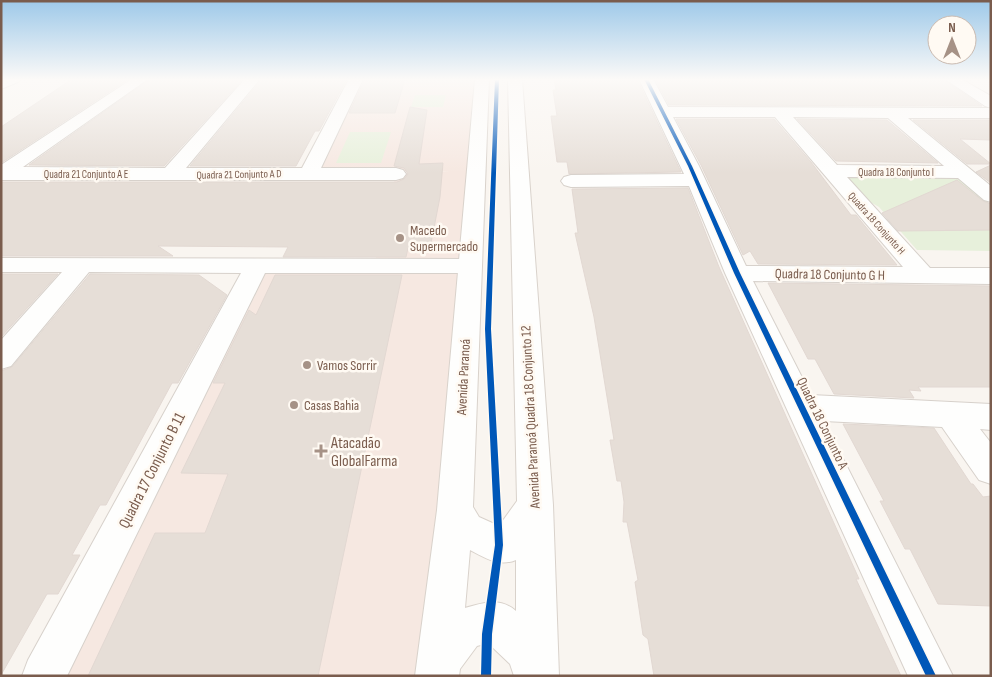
<svg xmlns="http://www.w3.org/2000/svg" width="992" height="677" viewBox="0 0 992 677" font-family="'Sofia Sans Condensed',sans-serif">
	<rect width="100%" height="100%" fill="#f9f5f0"/>
	<path fill="#f6e8e1" d="M357,79H480L437,676H44L257,265H374L396,174L450,171L309,173Z"/>
	<path fill="#e7f0db" d="M415,95H446L443,107H411Z
		M350,132H391L381,163H336Z
		M840,174L956,175L991,205V251L917,250L879,207L858,195Z"/>
	<path fill="#e6ded7" stroke="#e2d8d2" d="M72,79H129L1,163V127Z
		M150,79H243L164,166L29,165Z
		M262,79H347L319,131H315L296,166H190Z
		M365,79H405L395,113H349Z
		M554,79H637L681,172L569,174L567,162H557L551,116H557L553,90H556Z
		M655,79H943L982,106L669,105Z
		M410,107L427,110L419,164L443,163L440,197L430,248H408L406,257H283L288,247L158,246L173,256H1V182H397L404,179L408,174L404,168L394,166Z
		M676,119H774L811,162L851,215H856L897,265L758,264L750,251L743,255L701,165Z
		M797,119L887,120L938,163L836,161Z
		M913,120H991V140L960,139L991,164H967Z
		M991,165V183L976,172Z
		M957,180L983,201L991,204V230L898,231L882,213Z
		M688,188L719,267L859,579H856L901,676H654L648,639L643,635L635,582L638,580L627,522H623L624,502L621,481H617L610,440H614L594,317L575,233H578L572,189Z
		M1,274H58L1,337Z
		M90,274L199,275L227,295L178,383H172L106,505H100L72,555H80L58,594H47L1,675V371L12,367Z
		M275,275H402L318,676H88L155,533H205L228,474L181,473L225,383H213L249,310L256,315Z
		M768,283L991,286V387H918L921,391L909,390L914,398L834,394L815,359H808Z
		M843,424L934,428L971,484H973L983,497L991,496V606L938,604L910,549H905L880,501H884Z"/>
	<g fill="none" stroke-linecap="round" stroke-linejoin="round">
		<defs>
			<path id="street" d="M1,79H20L18,82L1,89Z
				M132,79H148L23,167L165,168L245,79H260L186,168H302L349,79H363L321,168H396L403,170L406,174L403,178L396,180H1V165Z
				M639,79H653L668,107L991,108V118H908L991,186V202L984,200L958,178L847,177L930,268H991V284L753,281L811,395L991,404V430L980,429L991,443V484L979,480L942,427L824,421L953,676H908L725,273L689,186L571,187L564,185L561,181L564,177L571,175L684,174ZM673,117H775L903,267L746,266L699,166ZM793,117L888,118L944,166L837,165Z
				M945,79H961L991,96V108L985,106Z
				M1,258L470,259L478,261L482,266L478,271L470,273H265L67,676H22L28,660L241,273L89,272L11,366L1,369V340L62,272H1Z"/>
			<path id="secondary" d="M475,79H489L473,507L479,517L499,526L517,501L508,79H522L553,505L559,676H514L510,664L488,643L477,646L460,669L459,676H415L437,510ZM470,550C485,558 499,567 516,560V611C500,597 483,603 465,608Z"/>
		</defs>
		<use href="#street" stroke="#d7d1cb" stroke-width="2"/>
		<use href="#secondary" stroke="#d9d2cb" stroke-width="2"/>
		<use href="#street" fill="#fefefd" fill-rule="evenodd"/>
		<use href="#secondary" fill="#fefefd" fill-rule="evenodd"/>
		<defs>
			<path id="cycleway" d="M495,79H499L491,329L503,545L492,634L491,676H481L482,634L495,545L485,329Z
				M644,79H648L692,166L740,273L936,676H926L734,273L688,166Z"/>
		</defs>
		<use href="#cycleway" stroke="#fffaf3" stroke-width="3"/>
		<use href="#cycleway" fill="#0057b8" fill-rule="evenodd"/>
	</g>
	<linearGradient id="sky" x2="0" y2="1"><stop stop-color="#9ec9e9"/><stop offset="0.46" stop-color="#fcfaf8"/><stop offset="1" stop-color="#fcfaf8" stop-opacity="0"/></linearGradient>
	<rect width="992" height="173" fill="url(#sky)"/>
	<g fill="#a69286" stroke="#fffaf3" stroke-width="2">
		<circle cx="400" cy="238" r="5"/>
		<circle cx="307" cy="365" r="5"/>
		<circle cx="294" cy="405" r="5"/>
		<path d="M318.5 443.5h5v5h5v5h-5v5h-5v-5h-5v-5h5z"/>
	</g>
	<g text-anchor="middle" stroke-width="5" stroke-linejoin="round" paint-order="stroke">
		<g font-size="11" fill="#7a5c4d" stroke="#fffaf3">
			<text x="896" y="176">Quadra 18 Conjunto I</text>
			<text x="86" y="178">Quadra 21 Conjunto A E</text>
			<text transform="translate(239 174) rotate(-1)" y="4">Quadra 21 Conjunto A D</text>
			<text transform="translate(877 223) rotate(48)" y="4">Quadra 18 Conjunto H</text>
		</g>
		<g font-size="14" fill="#7a5c4d" stroke="#fffaf3" text-anchor="start">
			<text x="410" y="235">Macedo<tspan x="410" dy="16">Supermercado</tspan></text>
			<text x="317" y="370">Vamos Sorrir</text>
			<text x="304" y="410">Casas Bahia</text>
		</g>
		<g font-size="14" fill="#7a5c4d" stroke="#fffaf3">
			<text transform="translate(830 274) rotate(1)" y="5">Quadra 18 Conjunto G H</text>
			<text transform="translate(463 377) rotate(-87)" y="5">Avenida Paranoá</text>
			<text transform="translate(530 417) rotate(-93)" y="5">Avenida Paranoá Quadra 18 Conjunto 12</text>
			<text transform="translate(823 423) rotate(64)" y="5">Quadra 18 Conjunto A</text>
		</g>
		<g font-size="16" fill="#7a5c4d" stroke="#fffaf3" text-anchor="start">
			<text x="331" y="448">Atacadão<tspan x="331" dy="18">GlobalFarma</tspan></text>
		</g>
		<g font-size="16" fill="#7a5c4d" stroke="#fffaf3">
			<text transform="translate(151 470) rotate(-63)" y="6">Quadra 17 Conjunto B 11</text>
		</g>
	</g>
	<rect width="992" height="677" fill="none" stroke="#7a5c4d" stroke-width="5"/>
	<g transform="translate(952 40)"><circle r="24" fill="#fffaf3" stroke="#cabbb1"/>
	<path d="M0-4L9 19L0 12L-9 19Z" fill="#a69286"/>
	<text y="-8" font-size="14" font-weight="bold" text-anchor="middle" fill="#7a5c4d">N</text>
	</g>
</svg>
